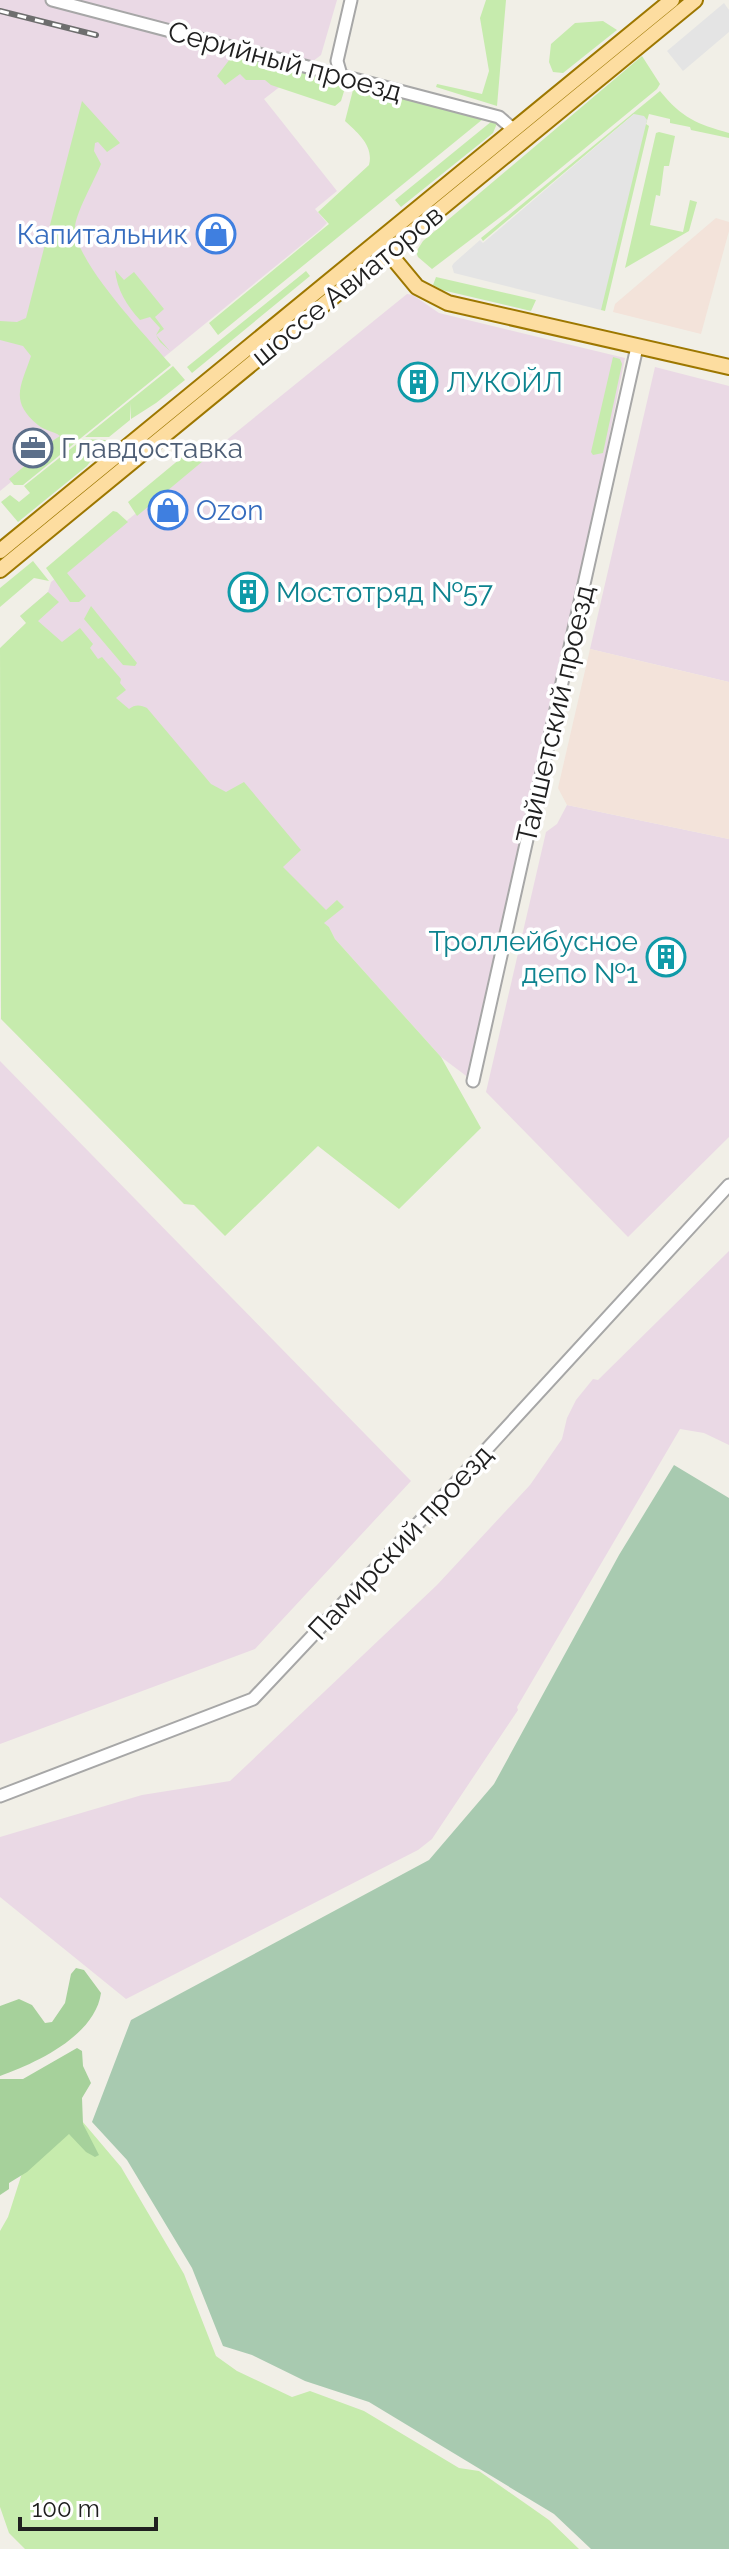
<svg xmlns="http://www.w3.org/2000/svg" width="729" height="2549" viewBox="0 0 729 2549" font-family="Raleway,sans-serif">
	<rect width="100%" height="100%" fill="#f1efe7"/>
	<path fill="#ead9e5" d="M0,0H337L321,55L264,99L337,191L315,209L327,223L320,230L0,491Z
		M407,294L413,295L439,313L625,358L534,809L473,1081L441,1057L335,939L329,927L319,920L20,616L48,592L51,582Z
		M655,367L729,386V682L590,649Z
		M567,805L729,839V1137L628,1237L486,1092L546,832L557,824Z
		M0,1061L411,1481L255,1649L0,1744Z
		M729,1251V1445L704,1433L680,1429L517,1707L518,1710L432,1839L418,1850L126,1999L0,1897V1837L142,1795L230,1781L437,1585L530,1485L562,1439L567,1418L576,1400L593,1379L598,1380Z"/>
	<path fill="#f3e3da" d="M716,218L729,222V231L701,334L613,312L615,304Z
		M590,649L729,682V839L567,805L558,788Z"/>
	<path fill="#c6ebad" d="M486,0H506L497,106L436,87L437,84L482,94L489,71L480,18Z
		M603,21L617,30L563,73L553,72L549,62L551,44L575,23Z
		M239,53L340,81L345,88L341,101L335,106L331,105L271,85L265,80H246L240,74L225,85L217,76L233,55Z
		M642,56L660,84L657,89L511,209L432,269L418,257L416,252L423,241Z
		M356,86L483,119L218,335L209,323L329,224L318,212L369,165C374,146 358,133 345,121L353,90Z
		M660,91C682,118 697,124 729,133V138L691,130L690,127L670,123V119L649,114L646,124L649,126L605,311L601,310V293L634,114L483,241L481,238Z
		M82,101L120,143L107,152L98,142L95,143L94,151L101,164C95,179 75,214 75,228C75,262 148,338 171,365L23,485H14L9,479L27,464L31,466L50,450L46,445L60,436C54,431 45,431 38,425C9,401 21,386 31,356L23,346L0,340V321L17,322L26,318Z
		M492,121H498L493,133L401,207L395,200Z
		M659,132L675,136L669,166H664L660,196L656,195L650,225L683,232L690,200L697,202L689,231L625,268L656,133Z
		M115,270L124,280L134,272L164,309L155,317L164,329L156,335L170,351L160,342L156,335L160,328L150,317L140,320C127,306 117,290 115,270Z
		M306,271L310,276L192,373L187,367Z
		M436,277L536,300L531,311L442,290L433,285Z
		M613,357L620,359L622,364L603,453L593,455L591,452Z
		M173,366L185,380L156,403L131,419L130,403V420L109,437H85Z
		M83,439L106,440L87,466L18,522L1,502L10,495L19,502L30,493L24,486Z
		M198,444L209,456L137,516L128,502Z
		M113,511L117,512L128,522L67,573L86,596L79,602H70L46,568Z
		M33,561L49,581L34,578L0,607V588Z
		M48,592L59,602L38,621L62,642L80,628L93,644L90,648L98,659L102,657L121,679L120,683L126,690L116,698L129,709C135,704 141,705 147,708L211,784L226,792L244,782L301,850L283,867L326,910L337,900L344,907L324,923L329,927L335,939L441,1057L481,1128L399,1209L318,1146L225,1236L194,1205L184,1204L1,1019L0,648L26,623L20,616Z
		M91,606L137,663L135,666L123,665L84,619Z
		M82,2121L121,2167L184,2274L216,2356L237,2371L292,2397L310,2391L364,2411L459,2468L479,2471L549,2520L579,2549H25L9,2533L0,2507V2231L8,2217L24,2167Z"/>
	<path fill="#a6d19b" d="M76,1968L84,1970L101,1993C95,2036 36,2063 0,2076V2006L19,1999L32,2005L45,2023L52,2022L65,2003L71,1974Z
		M77,2048L82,2051L83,2066L91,2083L82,2098L83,2124L99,2155L95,2157L86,2152L69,2134L27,2172L9,2183V2189L0,2195V2079H23Z"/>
	<path fill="#a8cab0" d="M674,1465L729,1498V2549H591L554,2514L369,2402L305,2381L252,2355L223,2346L192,2268L127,2160L92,2122L131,2020L429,1860L494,1784L619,1555Z"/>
	<path fill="#e4e4e4" d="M724,3L729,10V32L683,71L667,51Z
		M634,114L644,116L647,120L601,310L454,273L452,266L454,263L480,240L483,243Z"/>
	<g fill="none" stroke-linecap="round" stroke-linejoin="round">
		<defs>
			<path id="minor" d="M52,0L499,117L514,130
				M341,75L337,61L351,0
				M473,1081L637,347
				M0,1796L253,1699L441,1499L729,1185"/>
			<path id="major" d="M383,246L417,287L448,303L729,367
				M0,551L672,0
				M0,570L695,0"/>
		</defs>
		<use href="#minor" stroke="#a7a7a7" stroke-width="15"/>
		<use href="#major" stroke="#9d7700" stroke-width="18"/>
		<use href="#minor" stroke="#fff" stroke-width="11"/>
		<use href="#major" stroke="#fddda0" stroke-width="14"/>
		<defs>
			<path id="rail" d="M0,11L96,35"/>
		</defs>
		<use href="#rail" stroke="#6e6e6e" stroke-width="6"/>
		<use href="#rail" stroke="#fff" stroke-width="3" stroke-dasharray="9" stroke-linecap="butt"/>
	</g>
	<defs>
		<symbol id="shop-ring" viewBox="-11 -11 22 22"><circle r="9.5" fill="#fff" stroke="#3f7fe0" stroke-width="1.5"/><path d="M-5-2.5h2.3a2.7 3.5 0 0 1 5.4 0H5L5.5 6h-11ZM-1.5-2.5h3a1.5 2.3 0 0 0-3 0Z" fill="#3f7fe0"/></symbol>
		<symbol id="building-ring" viewBox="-11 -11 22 22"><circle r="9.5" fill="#fff" stroke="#0f9aa8" stroke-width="1.5"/><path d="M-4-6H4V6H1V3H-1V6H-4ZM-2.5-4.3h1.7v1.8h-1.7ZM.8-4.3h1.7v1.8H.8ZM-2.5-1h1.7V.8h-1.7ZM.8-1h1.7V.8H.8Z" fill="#0f9aa8"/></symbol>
		<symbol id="office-ring" viewBox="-11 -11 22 22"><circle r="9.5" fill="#fff" stroke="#5c6f8a" stroke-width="1.5"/><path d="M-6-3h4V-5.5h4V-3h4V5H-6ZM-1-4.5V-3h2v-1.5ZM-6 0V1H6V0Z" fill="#5c6f8a"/></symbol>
	</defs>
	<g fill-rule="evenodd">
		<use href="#shop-ring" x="194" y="212" width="44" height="44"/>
		<use href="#building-ring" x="396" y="360" width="44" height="44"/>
		<use href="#office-ring" x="11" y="426" width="44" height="44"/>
		<use href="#shop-ring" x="146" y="488" width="44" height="44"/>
		<use href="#building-ring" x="226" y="570" width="44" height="44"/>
		<use href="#building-ring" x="644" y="935" width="44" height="44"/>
	</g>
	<g text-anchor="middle" stroke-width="7" stroke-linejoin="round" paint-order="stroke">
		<g font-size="28" fill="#202020" stroke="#fff">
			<text transform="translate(285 61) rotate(15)" y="10">Серийный проезд</text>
			<text transform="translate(347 285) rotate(-39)" y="10">шоссе Авиаторов</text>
			<text transform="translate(555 714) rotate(-77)" y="10">Тайшетский проезд</text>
			<text transform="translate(400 1542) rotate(-47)" y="10">Памирский проезд</text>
		</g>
		<g font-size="28" fill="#366cbe" stroke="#fff" text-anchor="end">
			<text x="188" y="244">Капитальник</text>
			<text x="196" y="520" text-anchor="start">Ozon</text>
		</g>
		<g font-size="28" fill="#0d838f" stroke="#fff" text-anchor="start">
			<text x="446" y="392">ЛУКОЙЛ</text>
			<text x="276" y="602">Мостотряд №57</text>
			<text x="638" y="951" text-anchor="end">Троллейбусное<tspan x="638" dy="32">депо №1</tspan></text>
		</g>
		<g font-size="28" fill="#4e5e75" stroke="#fff" text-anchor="start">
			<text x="61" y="458">Главдоставка</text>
		</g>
	</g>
	<path d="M20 2517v12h136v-12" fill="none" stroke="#202020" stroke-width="4"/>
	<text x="32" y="2517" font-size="24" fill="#202020" stroke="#ffffff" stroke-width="6" paint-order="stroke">100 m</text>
</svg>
